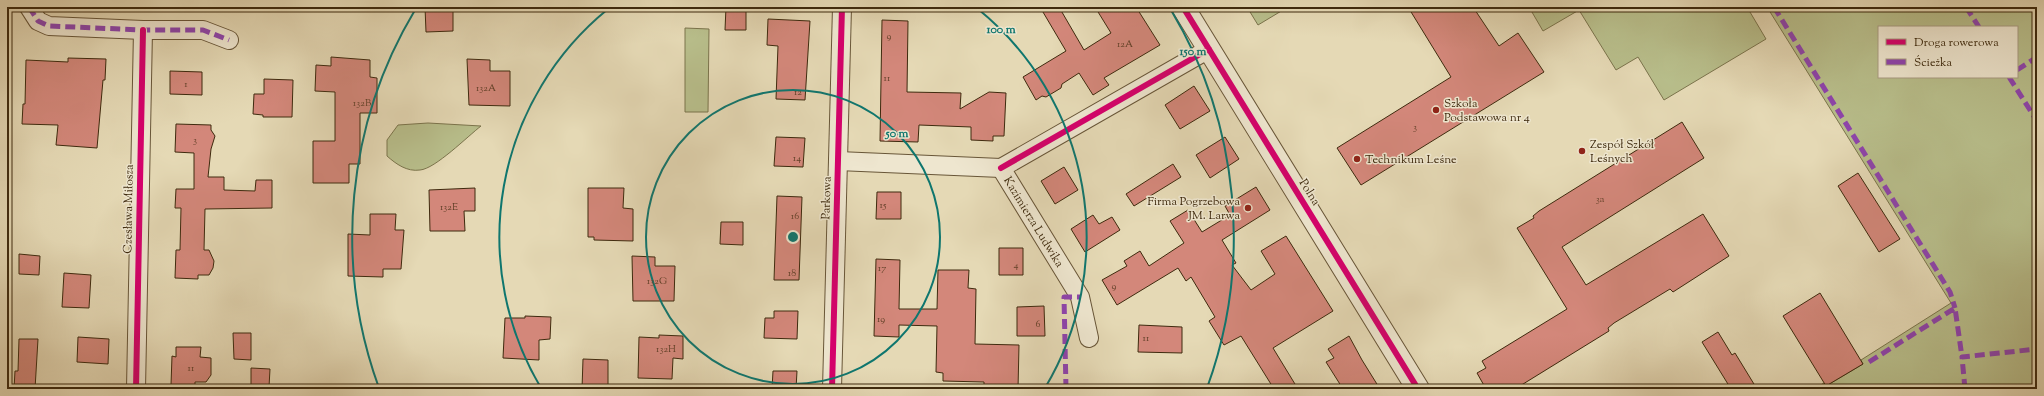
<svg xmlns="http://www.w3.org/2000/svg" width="2044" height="396" viewBox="0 0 2044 396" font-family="'Sorts Mill Goudy',serif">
	<rect width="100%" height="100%" fill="#e5d9b5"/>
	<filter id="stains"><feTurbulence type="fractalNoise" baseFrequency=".005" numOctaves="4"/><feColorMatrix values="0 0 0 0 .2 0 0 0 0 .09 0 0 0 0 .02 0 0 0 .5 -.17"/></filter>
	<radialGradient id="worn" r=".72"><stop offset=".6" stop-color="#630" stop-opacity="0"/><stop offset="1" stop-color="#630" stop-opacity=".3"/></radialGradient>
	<path fill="#b8be8b" stroke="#7b744c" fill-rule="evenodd" d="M1247,7H1288L1258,25Z
		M1529,7H1747L1766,39L1664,100L1638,57L1616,70L1579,10L1543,31Z
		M1767,7H2037V389H1814L1824,383L1826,386L1863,364L1861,360L1951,303ZM1879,27H2017V77H1879Z
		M685,28L709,29L708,112H685Z
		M428,123L481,126C468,136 435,169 420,170C407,172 396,164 387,156V140L398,125Z"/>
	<path fill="#d3877a" stroke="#3e2a0e" d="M425,7H453V31L426,32Z
		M726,7H746V30H725Z
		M1040,7H1059L1084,50L1111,33L1095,7H1136L1160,45L1104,78L1109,85L1093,95L1079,73L1062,84L1061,88L1046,97L1042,96L1036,100L1023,77L1066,51Z
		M1408,7H1473L1499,46L1518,33L1544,72L1361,185L1337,148L1451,77Z
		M768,19L810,21L805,100L776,99L778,46L767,45Z
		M882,20L908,21L907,92L961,93L960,109L989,92L1006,93L1004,136H993V141L971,140V127L919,125L918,142L880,141Z
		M331,57L370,60V77L377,78V113H360V164H349V183H313V141H335V92L315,91L316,65L331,66Z
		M68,58L106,59L105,80H103L97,148L56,145L58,125L22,124L23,104H25L26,60L68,62Z
		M467,59L490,60V71H510V106L469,105Z
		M170,71L202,72V95L170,94Z
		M264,79L293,80L292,117H263V115L253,114L254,94H264Z
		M1194,86L1210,111L1180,129L1165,105Z
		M1682,122L1704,158L1562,247L1586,285L1703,214L1729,256L1673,292L1670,289L1614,323L1608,328L1609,331L1515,389H1486L1477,373L1486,368L1482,361L1567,309L1517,228L1534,218L1533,216L1539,211Z
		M176,124L211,125V130L215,136L211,149L208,177H224V190L255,191L256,180H272V208L205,209L204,250H209L214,261L213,268L209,275H198V279L175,278L176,250H180L181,208H175L176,189H194V153L175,152Z
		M776,137L805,138L803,167L774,166Z
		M1225,137L1239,159L1210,178L1196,155Z
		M1173,164L1181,177L1134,206L1126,194Z
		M1064,167L1078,190L1055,204L1041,181Z
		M1858,173L1900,239L1879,252L1838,186Z
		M1256,187L1270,210L1222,240L1236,263L1232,265L1251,290L1275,274L1261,251L1286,236L1333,311L1273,348L1298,389H1274L1241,336L1224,345L1209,321L1215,317L1191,277L1186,281L1178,268L1117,305L1102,280L1127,266L1124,261L1140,251L1149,266L1184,243L1170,221L1188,210L1202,232L1230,215L1225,206Z
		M475,188V211H464L465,231H430L429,190Z
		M588,188H624L623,208L633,209V241L594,240V237H588Z
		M877,192H901V219H876Z
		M777,196L802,197L799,280H774Z
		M370,214H396L395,230H404L401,269H383V277L348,276V234L370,235Z
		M1093,215L1099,224L1112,217L1120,230L1085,252L1071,229Z
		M721,222H743V245L720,244Z
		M999,248H1023V275H999Z
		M19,254L40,256L39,275L19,274Z
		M632,256L655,257V266H675L674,301H633Z
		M876,259L900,260L899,309H937L938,270H969L968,288L976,289L975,344L1019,345L1018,389H984V382L943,381V373L936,372L937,326L899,325V337L874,336Z
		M64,273L91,275L89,308L62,307Z
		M1820,293L1863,364L1826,386L1783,316Z
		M1044,306L1045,336H1017V307Z
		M774,311H798L797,339L764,338L765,318H774Z
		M525,316L551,317L550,339L539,340V360L503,358L505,318H525Z
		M1139,325L1182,327V353L1138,352Z
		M1718,332L1732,355L1735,353L1757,389H1731L1702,342Z
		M233,333H251V360L234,359Z
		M659,335L683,336V359L673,358L672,379L638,378L639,337L659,338Z
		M1349,336L1362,360L1380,389H1343L1326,362L1334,358L1328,349Z
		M78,337L109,339L108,364L77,362Z
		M19,339H38L35,389H14L15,371H18Z
		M176,347H201L200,357L211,358V375L206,382H195V386L171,385L172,356L176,357Z
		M583,359L608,360V389H582Z
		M251,368L270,369L269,387L251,386Z
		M773,371H797L796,389H772Z"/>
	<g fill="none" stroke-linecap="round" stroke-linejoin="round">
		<defs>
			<g id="minor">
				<path d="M29,7L38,21L49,26L143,30H203L229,40"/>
				<path d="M838,161L1001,168"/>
				<path d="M1001,168L1209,49"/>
				<path id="s1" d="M1001,168L1080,297L1089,338"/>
				<path d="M136,389L143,30"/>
				<path d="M832,389L842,7"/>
			</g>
			<path id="tertiary" d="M1183,7L1418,389"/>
		</defs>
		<use href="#minor" stroke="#685638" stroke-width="20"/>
		<use href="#tertiary" stroke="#685638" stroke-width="24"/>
		<use href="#minor" stroke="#eee6cf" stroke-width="18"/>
		<use href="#tertiary" stroke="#eee6cf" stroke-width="22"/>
		<path stroke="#8e44ad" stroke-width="5" stroke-dasharray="10 5" stroke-linecap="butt" d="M29,7L38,21L49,26L143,30H203L229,40
			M1774,7L1950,292L1955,308
			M1966,7L1979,27
			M2017,70L2037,57
			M2009,77L2037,121
			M1869,362L1955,308L1962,357
			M1066,389L1064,297H1080
			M1965,389L1962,357L2037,349"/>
		<defs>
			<path id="cycleway" d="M1183,7L1418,389
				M1001,168L1209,49
				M136,389L143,30
				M832,389L842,7"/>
		</defs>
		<use href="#cycleway" stroke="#eee6cf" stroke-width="8"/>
		<use href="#cycleway" stroke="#d6006c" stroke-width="6"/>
	</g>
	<g fill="none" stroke="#0f766e" stroke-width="2">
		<circle cx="793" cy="237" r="147"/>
		<path d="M541 388A294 294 0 0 1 608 9M978 9A294 294 0 0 1 1045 388"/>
		<path d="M379 388A441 441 0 0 1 415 10M1171 10A441 441 0 0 1 1207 388"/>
	</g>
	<g fill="#8f2418" stroke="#eee6cf" stroke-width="1.5">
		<circle cx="1436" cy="110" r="4"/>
		<circle cx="1582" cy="151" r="4"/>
		<circle cx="1357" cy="159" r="4"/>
		<circle cx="1248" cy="208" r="4"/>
	</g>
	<g text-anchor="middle" stroke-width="3" stroke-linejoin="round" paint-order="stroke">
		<g font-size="10" fill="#634129">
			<text x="889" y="39">9</text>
			<text x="1125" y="47">12A</text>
			<text x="887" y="81">11</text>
			<text x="186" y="87">1</text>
			<text x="486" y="91">132A</text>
			<text x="798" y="95">12</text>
			<text x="362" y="106">132B</text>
			<text x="1415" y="130">3</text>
			<text x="195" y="143">3</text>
			<text x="797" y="161">14</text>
			<text x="1600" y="202">3a</text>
			<text x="883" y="208">15</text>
			<text x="449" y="210">132E</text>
			<text x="795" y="219">16</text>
			<text x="1016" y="268">4</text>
			<text x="882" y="271">17</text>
			<text x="792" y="276">18</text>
			<text x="657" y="284">132G</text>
			<text x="1114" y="289">9</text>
			<text x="881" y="322">19</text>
			<text x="1038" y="327">6</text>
			<text x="1146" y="341">11</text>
			<text x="666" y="352">132H</text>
			<text x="191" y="371">11</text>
		</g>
		<g font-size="12" fill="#3e2a0e" stroke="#eee6cf" text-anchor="start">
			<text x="1444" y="107">Szkoła<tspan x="1444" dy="14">Podstawowa nr 4</tspan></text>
			<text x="1590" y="148">Zespół Szkół<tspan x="1590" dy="14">Leśnych</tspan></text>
			<text x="1365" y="163">Technikum Leśne</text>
			<text x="1240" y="205" text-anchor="end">Firma Pogrzebowa<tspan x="1240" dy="14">JM. Larwa</tspan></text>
		</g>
		<g font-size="12" fill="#3e2a0e" stroke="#eee6cf">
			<text transform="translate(1310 192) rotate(58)" y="4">Polna</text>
			<text transform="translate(826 198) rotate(-88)" y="4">Parkowa</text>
			<text transform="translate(128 209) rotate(-89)" y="4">Czesława Miłosza</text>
			<text dy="4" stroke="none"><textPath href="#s1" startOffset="63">Kazimierza Ludwika</textPath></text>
		</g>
	</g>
	<circle cx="793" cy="237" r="6" fill="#0f766e" stroke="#eee6cf" stroke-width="2"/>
	<g font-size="12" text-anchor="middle" font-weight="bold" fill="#0f766e" stroke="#eee6cf" stroke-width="3" stroke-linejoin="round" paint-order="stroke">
		<text x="1001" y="33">100 m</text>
		<text x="1193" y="55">150 m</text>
		<text x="897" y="137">50 m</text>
	</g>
	<rect width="2044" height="396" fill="none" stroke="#e5d9b5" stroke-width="24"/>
	<rect x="8" y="8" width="2028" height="380" fill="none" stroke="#3e2a0e" stroke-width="2"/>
	<rect x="12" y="12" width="2020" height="372" fill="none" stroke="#3e2a0e"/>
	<rect x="1878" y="26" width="140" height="52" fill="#eee6cf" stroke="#a89b82"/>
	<rect x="1886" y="39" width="20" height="6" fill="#d6006c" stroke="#a89b82"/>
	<text x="1914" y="46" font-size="12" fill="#3e2a0e">Droga rowerowa</text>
	<rect x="1886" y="59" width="20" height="6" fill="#8e44ad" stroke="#a89b82"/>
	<text x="1914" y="66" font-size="12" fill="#3e2a0e">Ścieżka</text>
	<rect width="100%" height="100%" filter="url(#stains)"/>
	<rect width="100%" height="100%" fill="url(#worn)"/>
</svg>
